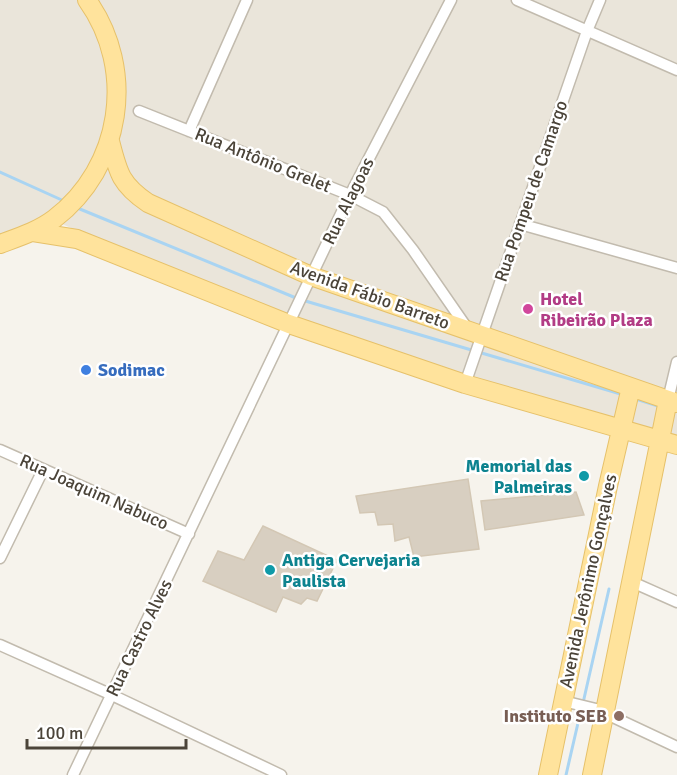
<svg xmlns="http://www.w3.org/2000/svg" width="677" height="775" viewBox="0 0 677 775" font-family="Signika,sans-serif">
	<rect width="100%" height="100%" fill="#f6f3ec"/>
	<path fill="#eae5da" d="M0,0H677V441L623,420L289,324L53,220L0,244Z"/>
	<g fill="none" stroke-linecap="round" stroke-linejoin="round">
		<path stroke="#a9d4f2" stroke-width="3" d="M0,172L64,201
			M75,207L296,298
			M302,300L624,395
			M636,399L661,407
			M583,703L609,589
			M566,775L581,710"/>
	</g>
	<path fill="#d8cfc1" stroke="#d3c7b4" stroke-width="1.5" d="M468,479L479,549L414,557L409,537L395,541L393,524L378,525L375,512L360,513L356,496Z
		M576,492L584,515L485,530L481,501Z
		M263,526L337,560L317,601L307,598L301,604L283,597L276,612L203,581L218,551L244,560Z"/>
	<g fill="none" stroke-linecap="round" stroke-linejoin="round">
		<defs>
			<path id="minor" d="M517,0L677,70
				M139,111L350,195L383,212L413,250L467,328
				M189,131L247,0
				M520,224L677,268
				M465,384L587,31L600,0
				M668,400L677,362
				M0,450L189,534
				M0,558L43,470
				M632,582L677,602
				M0,645L112,695L281,775
				M563,701L596,709L677,747
				M73,775L350,195L451,0"/>
			<path id="primary" d="M110,141C118,172 120,184 148,203L311,276L677,403
				M33,232L77,239L289,324L465,384L677,445
				M0,244C19,237 38,231 54,219C122,167 137,70 87,0
				M548,775L608,486L631,387
				M592,775L668,400"/>
		</defs>
		<use href="#minor" stroke="#c2bbae" stroke-width="13"/>
		<use href="#primary" stroke="#e6c16a" stroke-width="20"/>
		<use href="#minor" stroke="#fff" stroke-width="10"/>
		<use href="#primary" stroke="#ffe39c" stroke-width="18"/>
	</g>
	<circle fill="#d1479c" stroke="#fff" stroke-width="2" cx="528" cy="309" r="6"/>
	<circle fill="#3f7fe0" stroke="#fff" stroke-width="2" cx="86" cy="370" r="6"/>
	<g fill="#0f9aa8" stroke="#fff" stroke-width="2">
		<circle cx="584" cy="476" r="6"/>
		<circle cx="270" cy="570" r="6"/>
	</g>
	<circle fill="#8d6e63" stroke="#fff" stroke-width="2" cx="619" cy="716" r="6"/>
	<g text-anchor="middle" stroke-width="5" stroke-linejoin="round" paint-order="stroke">
		<g font-size="18" fill="#4b4439" stroke="#fff">
			<text transform="translate(263 160) rotate(22)" y="6">Rua Antônio Grelet</text>
			<text transform="translate(531 191) rotate(-71)" y="6">Rua Pompeu de Camargo</text>
			<text transform="translate(348 201) rotate(-64)" y="6">Rua Alagoas</text>
			<text transform="translate(370 295) rotate(20)" y="6">Avenida Fábio Barreto</text>
			<text transform="translate(94 492) rotate(24)" y="6">Rua Joaquim Nabuco</text>
			<text transform="translate(588 581) rotate(-78)" y="6">Avenida Jerônimo Gonçalves</text>
			<text transform="translate(139 638) rotate(-64)" y="6">Rua Castro Alves</text>
		</g>
		<g font-size="18" font-weight="bold" fill="#b23c85" stroke="#fff" text-anchor="start">
			<text x="540" y="305">Hotel<tspan x="540" dy="21">Ribeirão Plaza</tspan></text>
		</g>
		<g font-size="18" font-weight="bold" fill="#366cbe" stroke="#fff" text-anchor="start">
			<text x="98" y="376">Sodimac</text>
		</g>
		<g font-size="18" font-weight="bold" fill="#0d838f" stroke="#fff" text-anchor="end">
			<text x="572" y="472">Memorial das<tspan x="572" dy="21">Palmeiras</tspan></text>
			<text x="282" y="566" text-anchor="start">Antiga Cervejaria<tspan x="282" dy="21">Paulista</tspan></text>
		</g>
		<g font-size="18" font-weight="bold" fill="#785e54" stroke="#fff" text-anchor="end">
			<text x="607" y="722">Instituto SEB</text>
		</g>
	</g>
	<path d="M27 739v9h159v-9" fill="none" stroke="#4b4439" stroke-width="3"/>
	<text x="36" y="739" font-size="18" fill="#4b4439" stroke="#ffffff" stroke-width="4.5" paint-order="stroke">100 m</text>
</svg>
